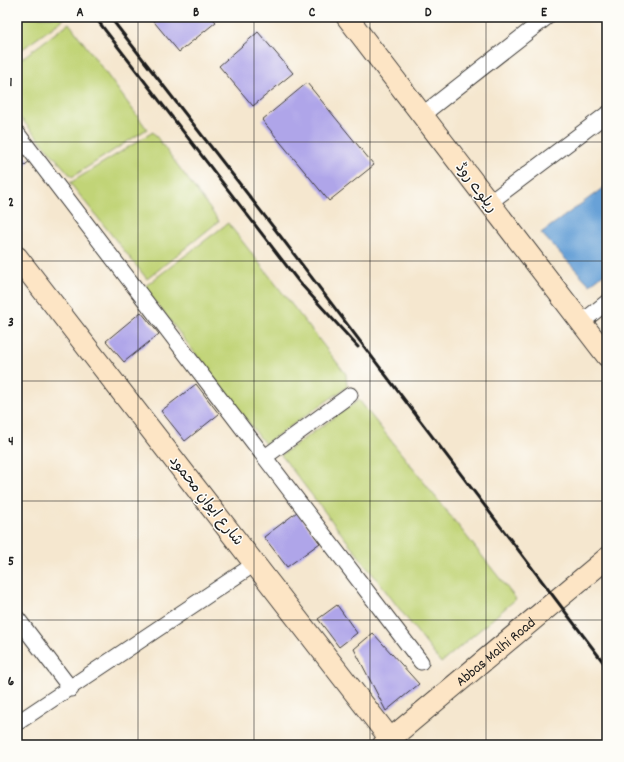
<svg xmlns="http://www.w3.org/2000/svg" width="624" height="762" viewBox="0 0 624 762" font-family="Dekko,'Playpen Sans Arabic',sans-serif">
	<rect width="100%" height="100%" fill="#fdfcf7"/>
	<filter id="ink" filterUnits="userSpaceOnUse"><feTurbulence type="fractalNoise" baseFrequency=".025" numOctaves="2"/><feDisplacementMap in="SourceGraphic" scale="8" xChannelSelector="R" yChannelSelector="G"/><feConvolveMatrix kernelMatrix="1 2 1 2 8 2 1 2 1" color-interpolation-filters="sRGB"/></filter>
	<filter id="wash" filterUnits="userSpaceOnUse"><feTurbulence type="fractalNoise" baseFrequency=".012" numOctaves="4" result="noise"/><feDisplacementMap in="SourceGraphic" scale="16" xChannelSelector="R" yChannelSelector="G"/><feGaussianBlur stdDeviation="0.9" result="paint"/><feColorMatrix in="noise" values="0 0 0 0 0 0 0 0 0 0 0 0 0 0 0 0 0 1.4 0 .05"/><feComposite in="paint" operator="in"/></filter>
	<g filter="url(#wash)">
		<rect width="100%" height="100%" fill="#f5e7cf"/>
		<path fill="#c1d477" stroke="#6e784a" d="M17,17H63L64,19L17,53Z
			M69,23L147,129L72,177L17,114V62Z
			M153,132L219,221L147,279L70,183Z
			M228,223L346,374L347,387L265,444L144,287Z
			M359,400L516,599L441,663L281,455Z"/>
		<path fill="#67a1d7" stroke="#425e7a" d="M607,185V271L590,285L541,233Z"/>
		<g id="blocks">
			<path fill="#afa5e9" d="M150,17H211L216,22L179,52Z
				M258,32L293,73L253,106L219,66Z
				M307,83L374,165L329,201L262,120Z
				M17,146L30,161L17,171Z
				M141,312L159,334L124,362L106,341Z
				M196,384L219,414L185,441L161,411Z
				M297,512L320,543L287,567L264,537Z
				M337,605L357,633L339,647L318,619Z
				M373,633L419,684L386,711L354,649Z"/>
		</g>
	</g>
	<g filter="url(#ink)">
		<use href="#blocks" fill-opacity="0" stroke="#3d3a37" stroke-width="1"/>
		<g fill="none" stroke-linecap="round" stroke-linejoin="round">
			<defs>
				<path id="street" d="M422,115L547,17
					M17,133L421,662
					M489,203L607,114
					M581,323L607,302
					M265,457L350,395
					M17,618L71,689
					M17,723L256,563"/>
				<g id="secondary">
					<path d="M347,17L607,356"/>
					<path d="M17,257L395,745"/>
					<path id="s1" d="M383,745L607,558"/>
				</g>
			</defs>
			<use href="#street" stroke="#3d3a37" stroke-width="17"/>
			<use href="#secondary" stroke="#3d3a37" stroke-width="23"/>
			<use href="#street" stroke="#fff" stroke-width="15"/>
			<use href="#secondary" stroke="#fde5c5" stroke-width="21"/>
			<path stroke="#1c1c1c" stroke-width="3" d="M95,17L299,282L358,347
				M110,17L281,237L607,667"/>
		</g>
	</g>
	<path fill="none" stroke="#1c1c1c" stroke-width="1" stroke-opacity="0.55" d="M138,17V745M254,17V745M370,17V745M486,17V745M17,142H607M17,261H607M17,381H607M17,501H607M17,620H607"/>
	<g text-anchor="middle" stroke-width="3" stroke-linejoin="round" paint-order="stroke">
		<g font-size="15" fill="#1c1c1c" stroke="#fdfcf7">
			<text transform="translate(477 187) rotate(53)" y="5">ریلوے روڈ</text>
			<text transform="translate(207 500) rotate(52)" y="5">شارع ایوانِ محمود</text>
			<text dy="5" stroke="none"><textPath href="#s1" startOffset="146">Abbas Malhi Road</textPath></text>
		</g>
	</g>
	<rect width="624" height="762" fill="none" stroke="#fdfcf7" stroke-width="44"/>
	<rect x="22" y="22" width="580" height="718" fill="none" stroke="#1c1c1c" stroke-width="1.5"/>
	<g font-size="13" text-anchor="middle" font-weight="bold" fill="#1c1c1c">
		<text x="80" y="16">A</text>
		<text x="196" y="16">B</text>
		<text x="312" y="16">C</text>
		<text x="428" y="16">D</text>
		<text x="544" y="16">E</text>
		<text x="11" y="86">1</text>
		<text x="11" y="206">2</text>
		<text x="11" y="326">3</text>
		<text x="11" y="445">4</text>
		<text x="11" y="565">5</text>
		<text x="11" y="685">6</text>
	</g>
</svg>
